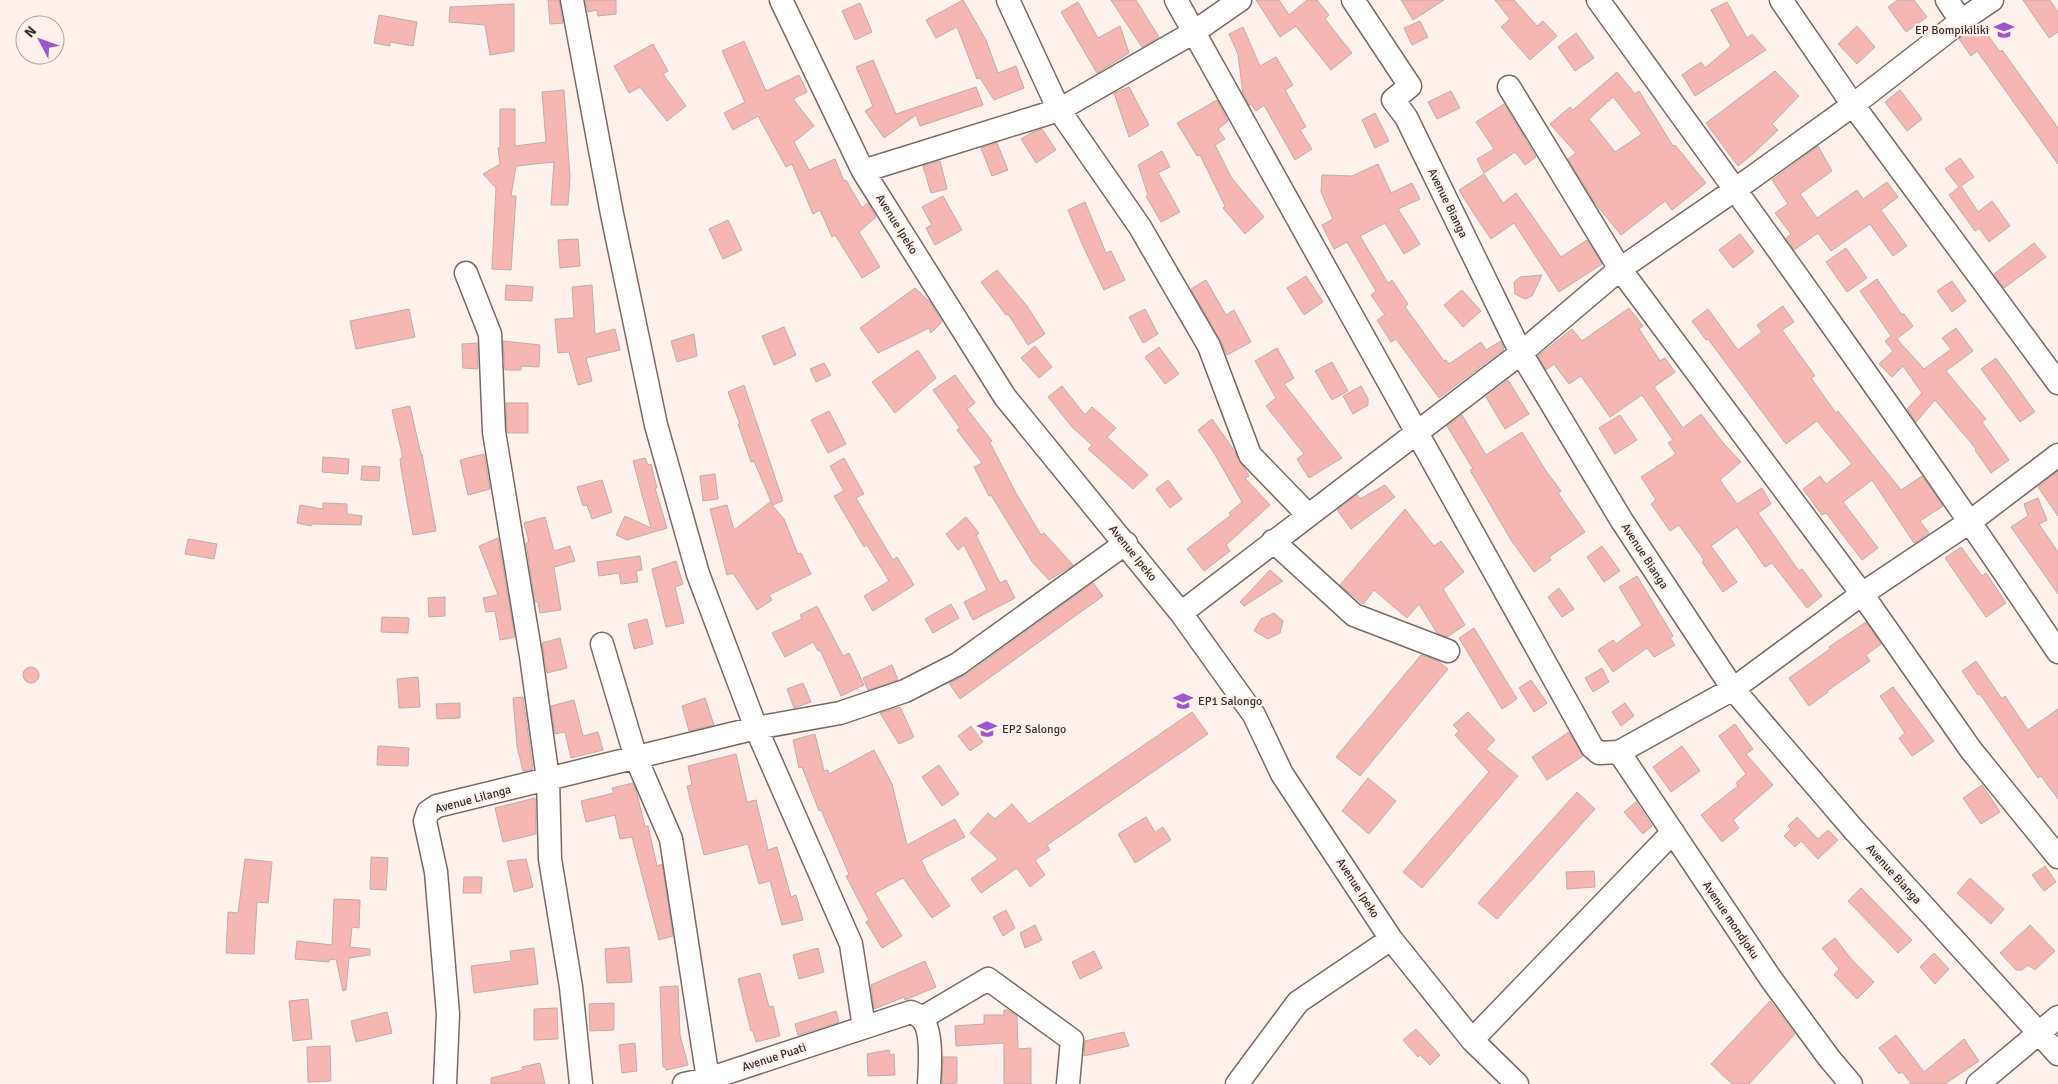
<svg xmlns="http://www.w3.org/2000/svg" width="2058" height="1084" viewBox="0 0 2058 1084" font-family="Signika,sans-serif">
	<rect width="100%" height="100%" fill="#fef0ea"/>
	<path fill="#f6b7b2" stroke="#bfacaa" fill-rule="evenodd" d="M548,0H559L563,23L550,24Z
		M585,0H616V14L598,16L597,10L588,12Z
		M963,0L986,40L998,73L1016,66L1024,88L994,100L980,78L977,79L957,27L936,38L926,20Z
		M1111,0H1136L1159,37L1142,47Z
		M1256,0H1279L1289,15L1307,0H1317L1329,15L1325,19L1352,53L1331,70L1295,25L1296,26L1280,37Z
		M1401,0H1444L1413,20Z
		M1495,0H1514L1537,26L1543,21L1557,36L1530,60L1501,27L1510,19Z
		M1898,0H1914L1927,17L1906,32L1888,7Z
		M2023,0H2050L2058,12V32L2049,38Z
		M1078,2L1098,38L1120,26L1129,53L1097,73L1061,12Z
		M1727,2L1747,38L1752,34L1766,50L1695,96L1682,75L1701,62L1705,68L1731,46L1711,10Z
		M860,3L872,32L855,40L842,11Z
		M514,4V51L490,55L485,25L449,22L450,7Z
		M379,15L417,22L413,46L390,42V46L374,43Z
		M1420,21L1428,37L1412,45L1404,28Z
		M1980,24L2000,52L2002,50L2058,128V164L1977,51L1971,56L1959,39Z
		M1857,26L1875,47L1857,64L1838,44Z
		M1243,27L1260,66L1276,57L1293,85L1285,90L1306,127L1300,130L1312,149L1295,160L1264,105L1256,111L1251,104L1249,105L1243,94L1238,54L1229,34Z
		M1576,33L1594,58L1575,71L1558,47Z
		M744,41L766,91L799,75L807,92L793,99L814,126L794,142L809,170L835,159L844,181L846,180L862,208L868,203L876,217L859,232L880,267L862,278L835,235L832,237L820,210L813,214L792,164L786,167L758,116L733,130L724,113L745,102L722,51Z
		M653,44L668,71L663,74L686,106L667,121L640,87L629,93L614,66Z
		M873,60L896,114L976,87L983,105L920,126L916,115L884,138L865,111L873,106L856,67Z
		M1775,71L1799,96L1772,124L1778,130L1754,153L1738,166L1706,123Z
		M1617,72L1635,94L1639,91L1673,146L1675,145L1706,183L1672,210L1665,201L1621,235L1595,203L1568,159L1576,153L1550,124L1570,107L1573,110ZM1613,97L1642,134L1615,152L1589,119Z
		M1129,87L1149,125L1129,137L1114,93Z
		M564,90L570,177L568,205H551L554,162L516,166L511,196H516L511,270L492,269L496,188L483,174L500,164L498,148H500V109H515V146L546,142L542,92Z
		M1900,90L1922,119L1907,131L1885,102Z
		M1451,91L1460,108L1437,119L1428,102Z
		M1217,100L1228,121L1218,129L1225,139L1215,145L1231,177L1264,217L1245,234L1223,208L1225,206L1200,155L1197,156L1177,123Z
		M1504,104L1536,157L1525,165L1515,152L1484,173L1477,159L1494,149L1476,122Z
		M1375,113L1389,141L1375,148L1362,120Z
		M1042,129L1056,150L1036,163L1021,139L1031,133Z
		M997,143L1008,170L992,176L981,148Z
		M1818,146L1832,171L1800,194L1817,218L1857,190L1863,199L1887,182L1898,197L1881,210L1907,246L1893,256L1870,224L1831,251L1818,233L1794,250L1786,238L1791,234L1775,213L1788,204L1772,180Z
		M1162,151L1170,167L1158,173L1180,212L1161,222L1146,196L1148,195L1138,165Z
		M1960,158L1974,177L1961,186L1978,212L1992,201L2010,226L1989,242L1979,228L1975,231L1949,195L1959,187L1945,169Z
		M940,161L947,189L931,193L923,166Z
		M1378,164L1391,193L1412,183L1420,199L1398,209L1420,244L1404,254L1385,223L1360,236L1388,283L1392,280L1408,304L1405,307L1444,361L1446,360L1449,364L1481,342L1486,350L1501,341L1504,349L1439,398L1396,339L1391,342L1377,320L1385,315L1371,295L1376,291L1347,242L1334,249L1322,225L1333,219L1321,192L1322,175L1352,176Z
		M1484,174L1503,203L1516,193L1561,257L1587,240L1602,264L1559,292L1514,223L1491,239L1478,220L1459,190Z
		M943,196L962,230L935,245L926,228L932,225L922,207Z
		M1085,202L1106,253L1111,251L1125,280L1104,290L1083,246L1068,210Z
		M728,220L742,250L723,259L709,229Z
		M1740,234L1754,252L1733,268L1719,250Z
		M578,239L580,266L560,268L558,240Z
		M2034,243L2046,257L2004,288L1994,274Z
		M1846,248L1867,278L1847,292L1826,262Z
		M997,270L1027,306L1045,334L1028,345L1008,314L1006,315L981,282Z
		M1542,275L1532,296L1525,299L1515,294L1514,282L1520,277Z
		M1306,276L1323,302L1304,315L1287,288Z
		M1877,279L1902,315L1904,314L1913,326L1897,339L1924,369L1951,349L1942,338L1956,328L1973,351L1946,371L1986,419L1982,422L2009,460L1991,473L1975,450L1976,449L1935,400L1916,422L1907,409L1922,393L1903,366L1892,377L1879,364L1893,351L1885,341L1891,336L1860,291Z
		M1206,280L1226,315L1234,310L1251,342L1227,355L1220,340L1191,289Z
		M1952,281L1966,301L1952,312L1937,291Z
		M506,285L533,287L532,301L505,300Z
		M592,285L595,334L615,329L620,350L586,358L592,381L578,385L569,352L558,353L555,319L574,318L572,287Z
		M915,288L930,302L942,322L931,333L929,328L878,353L860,328Z
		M1462,290L1481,311L1463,327L1444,305Z
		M1783,306L1794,322L1782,330L1815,376L1811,378L1836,413L1838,411L1901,490L1922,476L1943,506L1920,521L1929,533L1914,543L1872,480L1843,502L1878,548L1862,560L1826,513L1822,515L1803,489L1820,476L1826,484L1852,464L1817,421L1786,444L1708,339L1706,340L1692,321L1708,309L1738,350L1762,332L1757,325Z
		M1629,308L1643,326L1639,329L1660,361L1665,358L1675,372L1654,387L1683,428L1701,414L1724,444L1741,462L1720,480L1737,504L1762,488L1771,504L1758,513L1799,571L1802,569L1822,596L1807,608L1772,563L1765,567L1737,527L1711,546L1737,582L1723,592L1702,562L1704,560L1679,525L1670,531L1651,504L1656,500L1641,477L1676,454L1668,443L1673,440L1642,395L1610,417L1581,376L1569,384L1554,364L1546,370L1538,356L1572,329L1582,341Z
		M409,309L415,337L356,349L350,321Z
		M1145,309L1158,334L1143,343L1129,317Z
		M784,327L796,355L774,365L762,336Z
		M694,334L697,356L677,362L671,341Z
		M503,341L540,345L539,367L521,366V370H505Z
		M477,343L478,369L463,368L462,344Z
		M1035,346L1052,367L1039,378L1021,358Z
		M1159,347L1179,374L1165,384L1145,357Z
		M1277,348L1294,378L1284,384L1342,458L1309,478L1297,459L1304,454L1266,406L1276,398L1255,361Z
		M918,350L936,378L895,413L872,382Z
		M1996,358L2035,412L2020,422L1981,369Z
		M1332,362L1348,391L1332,400L1315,371Z
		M824,363L831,375L816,382L810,369Z
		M955,375L975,403L967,409L992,441L990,443L1016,493L1041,535L1044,533L1073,565L1049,580L1033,563L991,495L989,496L974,467L982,463L957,430L960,428L933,390Z
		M1508,380L1529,414L1505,429L1486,397Z
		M744,385L783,501L772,505L784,519L798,554L801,553L811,574L769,595L772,600L757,610L733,573L727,575L710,509L727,505L734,530L770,502L772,504L754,461L751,462L738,424H740L728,392Z
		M1062,386L1085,415L1092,407L1116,428L1107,437L1148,475L1133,489L1088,449L1092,445L1072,427L1048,397Z
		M1361,386L1368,399V405L1353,414L1343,396Z
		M506,403H528V433H507Z
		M410,406L421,455L422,454L436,531L413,535L401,468L400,459L403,458L392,410Z
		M829,411L846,444L828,453L811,420Z
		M1462,415L1486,455L1522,432L1546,471L1561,491L1558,493L1585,532L1549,557L1551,560L1534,572L1511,540L1470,470L1473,469L1447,426Z
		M1620,415L1637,440L1615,454L1599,428Z
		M1212,419L1231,446L1249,476L1245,478L1270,505L1226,545L1230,551L1204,571L1187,549L1231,515L1229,513L1242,502L1214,453L1198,430Z
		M484,454L490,489L468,495L460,460Z
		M323,457L349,459L348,474L322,472Z
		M645,458L648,465L651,464L657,488H655L667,528L627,540L616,535L625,516L651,528L633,461Z
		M844,458L864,494L856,498L893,560L897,557L914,585L873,611L864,596L889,581L867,545L864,547L834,496L844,491L830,466Z
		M362,466L380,467L379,481L361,480Z
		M2058,471V516L2038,487Z
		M715,474L718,499L703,501L700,476Z
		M602,480L612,512L592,519L587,505L583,506L577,487Z
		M1168,480L1182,499L1170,508L1156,489Z
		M1385,485L1395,497L1351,529L1337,510L1357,495L1360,499Z
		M2038,498L2047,520L2039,524L2058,552V594L2011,527L2028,516L2024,504Z
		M323,503L347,504V514L362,516L361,525L312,524L311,526L297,523L300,505L323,509Z
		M1405,509L1434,546L1441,541L1464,572L1443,589L1465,625L1447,637L1437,633L1419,604L1407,618L1374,590L1363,604L1340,585Z
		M545,517L554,551L570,546L575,561L554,567L561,610L540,613L538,602H535L526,543L529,542L524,523Z
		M966,517L979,533L976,535L1000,583L1006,580L1015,598L973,620L964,602L987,590L964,545L958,550L946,534Z
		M498,538L515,637L500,640L495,611L486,612L483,598L498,595L479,546Z
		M188,539L217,544L214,559L185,554Z
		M1602,546L1620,571L1604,582L1587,557Z
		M1961,547L1982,576L1986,573L2006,603L1986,617L1945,558Z
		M640,556L642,570L636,571L638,582L621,584L619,573L599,576L597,562Z
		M676,561L683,584L675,587L684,623L666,627L652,569Z
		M1270,570L1283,581L1244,606L1240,602Z
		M1637,576L1673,636L1670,638L1675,645L1654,657L1647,648L1613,672L1598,650L1613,640L1616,644L1642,625L1619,587Z
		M1093,583L1103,596L960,699L949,683L966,675Z
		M1559,588L1574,609L1562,617L1548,597Z
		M445,597V616L429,617L428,598Z
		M951,604L959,618L933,633L925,619Z
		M817,606L843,656L849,653L864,685L841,696L820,650L818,651L813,642L785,657L772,633L802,619L800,615Z
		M1274,613L1283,621L1280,633L1268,639L1254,631L1261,619Z
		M382,617L409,618L408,633L381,632Z
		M647,619L653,644L634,649L628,624Z
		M1866,622L1881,644L1866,655L1870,661L1827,691L1828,692L1809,706L1789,678L1830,649L1829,647Z
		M1474,628L1517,699L1502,709L1459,638Z
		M560,638L567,668L547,673L542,643Z
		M1421,655L1438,661L1448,669L1360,776L1336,757Z
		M1976,661L2002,699L2005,696L2028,730L2058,709V799L2041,776L2038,778L1980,694L1978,695L1962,671Z
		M892,665L898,680L868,690L863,678Z
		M23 675a8 8 0 1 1 16 0a8 8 0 1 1-16 0Z
		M1602,668L1609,682L1593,692L1585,678Z
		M418,677L420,707L399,708L397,679Z
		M1531,680L1547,703L1534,712L1519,688Z
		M803,683L811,702L794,708L787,689Z
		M1893,687L1934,741L1912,756L1899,738L1905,733L1880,696Z
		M523,697L533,769L523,771L517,746L513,698Z
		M705,698L714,725L689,731L682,706Z
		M574,700L583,736L598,732L603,750L571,758L565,732L555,734L551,706Z
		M460,703V718L437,719L436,704Z
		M1625,703L1634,716L1621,726L1612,712Z
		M900,707L914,737L899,744L880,713Z
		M1192,712L1208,734L1047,845L1050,850L1035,860L1045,875L1030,887L1017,868L981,893L971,879L998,859L970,833L988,813L995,819L1012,804L1029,824Z
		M1468,712L1495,740L1486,749L1518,776L1422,888L1403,872L1489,772L1455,735L1459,731L1453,725Z
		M1735,724L1753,749L1746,754L1773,785L1733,820L1739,828L1722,842L1701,815L1738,786L1736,783L1746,774L1719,736Z
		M971,726L983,742L970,751L958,736Z
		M1569,732L1583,756L1547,780L1532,757Z
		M815,734L824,771L828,770L829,774L874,750L892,784L907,845L955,819L965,837L921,860L928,874L950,906L932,918L903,878L875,893L902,936L882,948L866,922L869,920L846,876L849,874L821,810L819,811L802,767L799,768L793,740Z
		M378,746L409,748L408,766L377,765Z
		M1682,746L1700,771L1671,792L1653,767Z
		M736,754L747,802L756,800L768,850L777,847L791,897L796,895L803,920L782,925L770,881L759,884L748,844L704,855L687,786L692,785L688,766Z
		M939,765L959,794L942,806L922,777Z
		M1368,778L1396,801L1369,834L1342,811Z
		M633,783L637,794L645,827L648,826L657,866L662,864L673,936L659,940L632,837L620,839L615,815L586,822L581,801L614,793L612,788Z
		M1982,785L2000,812L1981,824L1963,798Z
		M1577,792L1595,809L1497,919L1478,903Z
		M535,798L536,834L503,842L495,808Z
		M1636,802L1652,826L1643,834L1624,812Z
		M1146,817L1155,832L1163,827L1171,840L1135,863L1118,834Z
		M1797,817L1818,839L1828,830L1838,840L1818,859L1801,841L1795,847L1784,836L1791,829L1788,826Z
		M371,857L388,858L386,890L370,889Z
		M245,859L272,862L268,903L257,902L254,954L226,953L228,912L238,913Z
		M526,859L533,887L514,892L507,861Z
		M2045,866L2056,882L2044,891L2032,875Z
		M1594,871L1595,887L1567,889L1566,872Z
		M464,877H482L481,893H463Z
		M1970,878L2004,909L1991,924L1957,893Z
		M1861,888L1912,940L1898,953L1848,901Z
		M334,899L360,900L359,928L352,927L350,947L370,949V955L349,958L346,990L343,991L336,959L329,960V962L295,959L297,941L332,945Z
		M1006,910L1015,928L1003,936L993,917Z
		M1035,925L1042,940L1025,948L1020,933Z
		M2030,925L2055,951L2035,970L2028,965L2022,970H2016L2000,953Z
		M1835,938L1852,960L1874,982L1857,999L1834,975L1839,969L1822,948Z
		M629,947L632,982L607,983L605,949Z
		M534,948L538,984L474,993L471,966L511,961L510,951Z
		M818,948L824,972L799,979L793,955Z
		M1094,951L1102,968L1080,979L1072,962Z
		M1934,953L1949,969L1935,984L1920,967Z
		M925,961L936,987L905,1000L904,997L874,1009L871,985Z
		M760,973L769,1007L773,1006L780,1036L756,1042L753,1031H751L738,979Z
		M678,986L680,1035L688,1065L666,1070L665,1067H663L660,987Z
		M308,999L312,1039L293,1041L289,1001Z
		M1770,1001L1795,1034L1749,1084H1732L1711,1064Z
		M614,1003V1030L590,1031L589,1004Z
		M557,1008L558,1039L534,1040V1009Z
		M1004,1010H1008L1017,1016L1018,1049L1031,1048V1084H1004V1043L956,1046L955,1026L984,1024V1015H1004Z
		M836,1011L839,1022L798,1035L795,1024Z
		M387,1012L392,1033L356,1042L351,1021Z
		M1416,1029L1440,1055L1430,1065L1420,1055L1418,1057L1403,1040Z
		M1124,1032L1129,1046L1084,1056L1085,1041Z
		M1896,1035L1924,1072L1964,1039L1979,1061L1945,1084H1909L1911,1083L1902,1072L1899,1074L1879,1048Z
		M635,1043L637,1071L622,1073L619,1045Z
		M330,1046L331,1081L308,1082L307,1047Z
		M889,1050L890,1055L894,1054L895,1075L868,1076L867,1054Z
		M943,1057H957V1083L942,1084Z
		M540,1063L545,1084H491V1078L523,1070L522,1067Z"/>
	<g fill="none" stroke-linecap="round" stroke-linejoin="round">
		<defs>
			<path id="street" d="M572,0L612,214L656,425L698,574L756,728L851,944L864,1027
				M781,0L863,171L1005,397L1181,613L1254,715L1282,774L1391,939L1472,1040L1517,1084
				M1008,0L1059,110L1140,227L1209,346L1250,455L1308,515
				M1176,0L1592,747L1599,753L1619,752L1733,689L1862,594L1971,521L2058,455
				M1353,0L1410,86L1393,100L1406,117L1521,353L1622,521L1733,689L1854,830L2058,1054
				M1598,0C1754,215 1910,431 2058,652
				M1781,0L1853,105L2058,383
				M1947,0L1961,21
				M1509,87L1620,269L1862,594L1971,750L2058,857
				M863,171L1059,110L1194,32L1240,0
				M466,273L490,334L494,432L531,656L548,779L550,859L571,987L581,1084
				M1273,541L1354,615L1448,651
				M1181,613L1521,353L1620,269L1736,189L1853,105L1961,21L1992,0
				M602,644L636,758L671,839L708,1079
				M1619,752L1771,979L1829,1058L1851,1084
				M922,1018L988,979L1072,1040L1068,1084
				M1472,1040L1673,832
				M445,1084L448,1014L436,872L425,821L428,812L437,806L756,728L840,713L905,691L958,664L1126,543
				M684,1084L708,1079L911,1012C914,1013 918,1015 921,1018C933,1029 930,1068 929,1084
				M1237,1084L1298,1002L1391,939
				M1978,1084L2058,1017"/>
		</defs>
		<use href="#street" stroke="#7a6a64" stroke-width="25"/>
		<use href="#street" stroke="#fff" stroke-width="22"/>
	</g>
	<defs>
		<symbol id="school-bare" viewBox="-9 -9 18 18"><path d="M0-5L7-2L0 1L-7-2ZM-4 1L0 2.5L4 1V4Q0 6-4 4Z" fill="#9b58ce" stroke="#fef0ea" stroke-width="2.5" paint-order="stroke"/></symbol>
	</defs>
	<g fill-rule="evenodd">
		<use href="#school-bare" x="1990" y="16" width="28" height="28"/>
		<use href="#school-bare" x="1169" y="687" width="28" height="28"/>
		<use href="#school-bare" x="973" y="715" width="28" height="28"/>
	</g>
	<g text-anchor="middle" stroke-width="4.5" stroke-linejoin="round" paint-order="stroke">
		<g font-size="12" fill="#37302e" stroke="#fef0ea" text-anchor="start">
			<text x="1989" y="34" text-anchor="end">EP Bompikiliki</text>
			<text x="1198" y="705">EP1 Salongo</text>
			<text x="1002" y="733">EP2 Salongo</text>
		</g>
		<g font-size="12" fill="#37302e" stroke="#fef0ea">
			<text transform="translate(1448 203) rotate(64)" y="4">Avenue Bianga</text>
			<text transform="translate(897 224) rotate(58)" y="4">Avenue Ipeko</text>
			<text transform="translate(1133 553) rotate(51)" y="4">Avenue Ipeko</text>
			<text transform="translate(1645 556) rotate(57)" y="4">Avenue Bianga</text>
			<text transform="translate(473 799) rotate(-15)" y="4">Avenue Lilanga</text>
			<text transform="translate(1894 874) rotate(48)" y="4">Avenue Bianga</text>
			<text transform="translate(1358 888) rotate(57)" y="4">Avenue Ipeko</text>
			<text transform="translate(1731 920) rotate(56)" y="4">Avenue mondjoku</text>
			<text transform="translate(774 1057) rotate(-18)" y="4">Avenue Puati</text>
		</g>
	</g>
	<g transform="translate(40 40) rotate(311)"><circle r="24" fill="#fef0ea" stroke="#aea39f"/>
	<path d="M0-4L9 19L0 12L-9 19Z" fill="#9b58ce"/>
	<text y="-8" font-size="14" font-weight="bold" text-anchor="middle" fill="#37302e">N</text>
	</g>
</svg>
